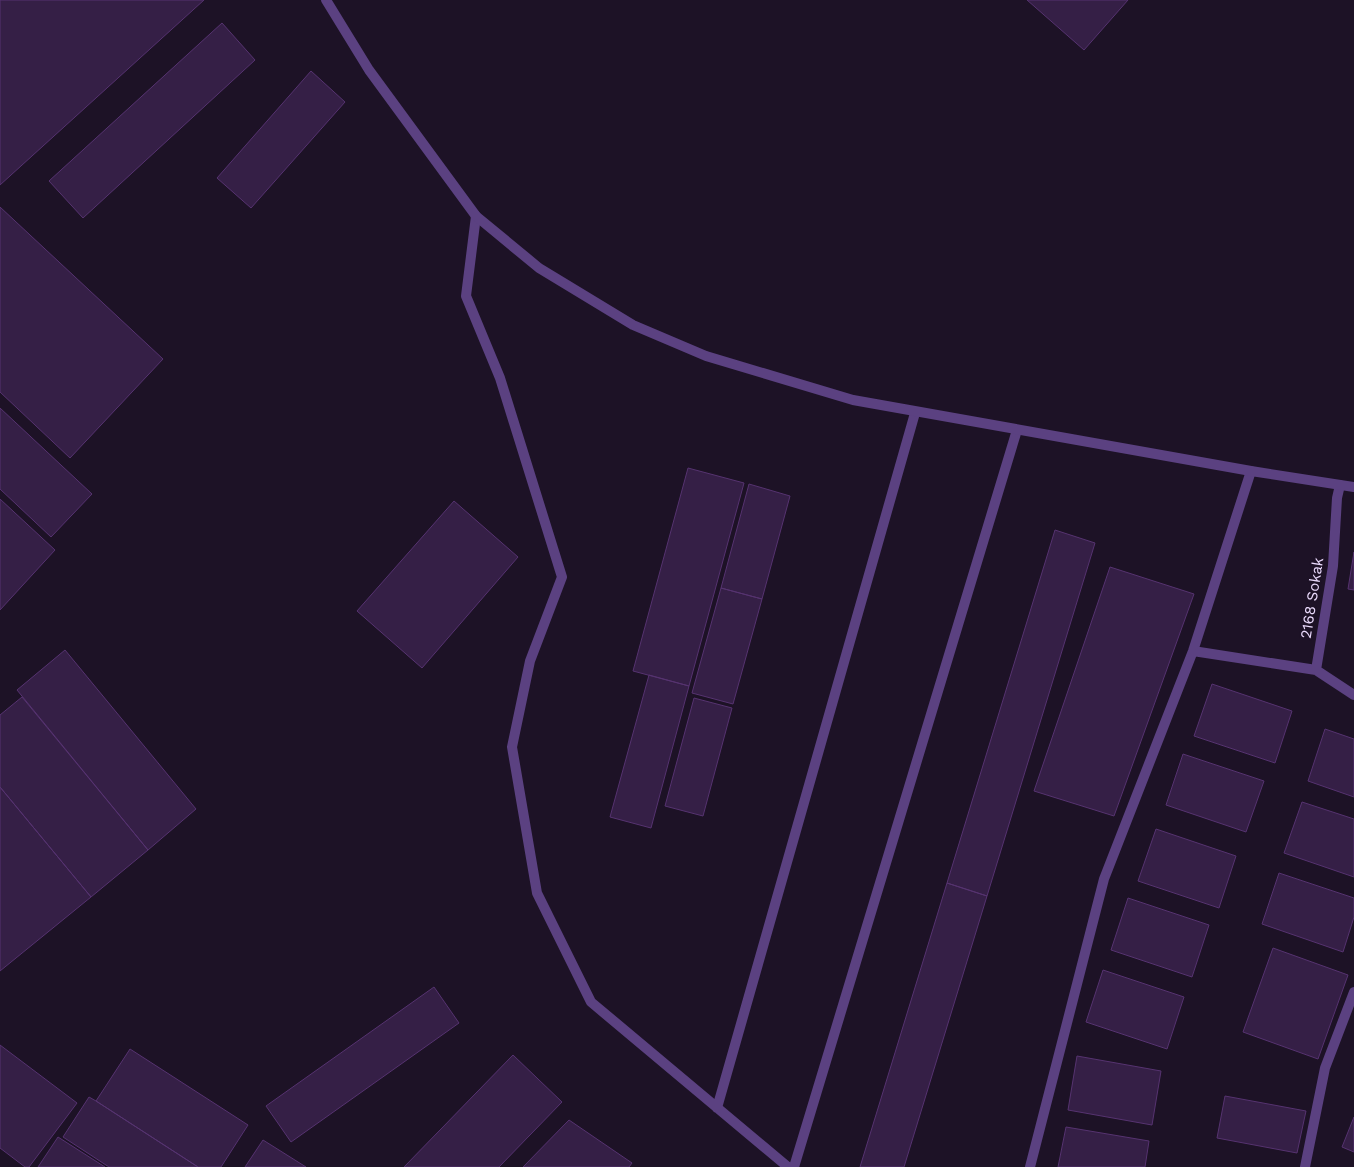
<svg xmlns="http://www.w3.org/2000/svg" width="1354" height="1167" viewBox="0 0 1354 1167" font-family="'Work Sans',sans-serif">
	<rect width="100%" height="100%" fill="#1d1226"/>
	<path fill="#351f46" stroke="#563370" d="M0,0H204L0,185Z
		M1027,0H1128L1084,50Z
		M222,23L255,60L83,218L49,181Z
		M311,71L345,102L251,208L217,178Z
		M0,207L163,359L70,458L0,392Z
		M0,408L92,494L51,537L0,489Z
		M688,468L744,483L689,686L633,671Z
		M749,484L790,496L762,599L721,588Z
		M0,499L55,550L0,610Z
		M454,501L518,557L422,668L357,611Z
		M1055,530L1095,543L987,896L947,883Z
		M1354,552V590L1348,589Z
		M1110,567L1194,594L1114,816L1034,791Z
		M721,588L762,599L733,704L692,693Z
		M65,650L196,809L148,850L17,690Z
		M649,675L689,686L651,828L610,817Z
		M1212,684L1292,711L1275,763L1194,736Z
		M22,697L148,850L91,897L0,787V715Z
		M694,698L732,708L703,816L665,806Z
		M1325,729L1354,739V797L1308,781Z
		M1183,754L1264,781L1246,832L1166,805Z
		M0,787L91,897L0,971Z
		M1302,802L1354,819V877L1284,853Z
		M1156,829L1236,856L1219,908L1138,881Z
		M1279,873L1354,898V917L1343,952L1262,924Z
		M947,883L987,896L904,1167H860Z
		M1128,898L1209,925L1192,977L1111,950Z
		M1273,948L1348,975L1318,1059L1243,1032Z
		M1103,970L1184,997L1167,1049L1086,1022Z
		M434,987L459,1023L291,1142L266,1106Z
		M0,1045L77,1103L29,1167H25L0,1148Z
		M130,1049L248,1125L221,1167H198L96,1101Z
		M513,1055L562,1102L499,1167H404Z
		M1077,1056L1161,1071L1152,1125L1068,1110Z
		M1225,1096L1306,1111L1297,1153L1217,1138Z
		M89,1097L96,1101L198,1167H109L63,1137Z
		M1354,1117V1152L1342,1147Z
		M569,1120L632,1163L629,1167H523Z
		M1066,1127L1149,1141L1145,1167H1058Z
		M58,1137L105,1167H38Z
		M263,1140L306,1167H245Z"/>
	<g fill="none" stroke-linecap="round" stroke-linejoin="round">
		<path stroke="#5b4181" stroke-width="10" d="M476,216L466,296L500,378L562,577L530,661L512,747L537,893L591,1002L788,1167
			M1340,485L1337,498L1333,566L1316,670L1354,695
			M1193,651L1316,670
			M717,1108L915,413
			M794,1167L1017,430
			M1030,1167L1104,879L1193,651L1251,471
			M1305,1167L1325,1068L1354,992"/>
		<path stroke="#5b4181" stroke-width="10" d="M326,0L369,70L476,216L539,268L633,325L706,356L853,400L1251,471L1354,487"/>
	</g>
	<g text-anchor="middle" stroke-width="4" stroke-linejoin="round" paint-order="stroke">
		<g font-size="15" fill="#eadafc" stroke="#1d1226">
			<text transform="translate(1312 598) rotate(-81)" y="5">2168 Sokak</text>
		</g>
	</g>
</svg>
